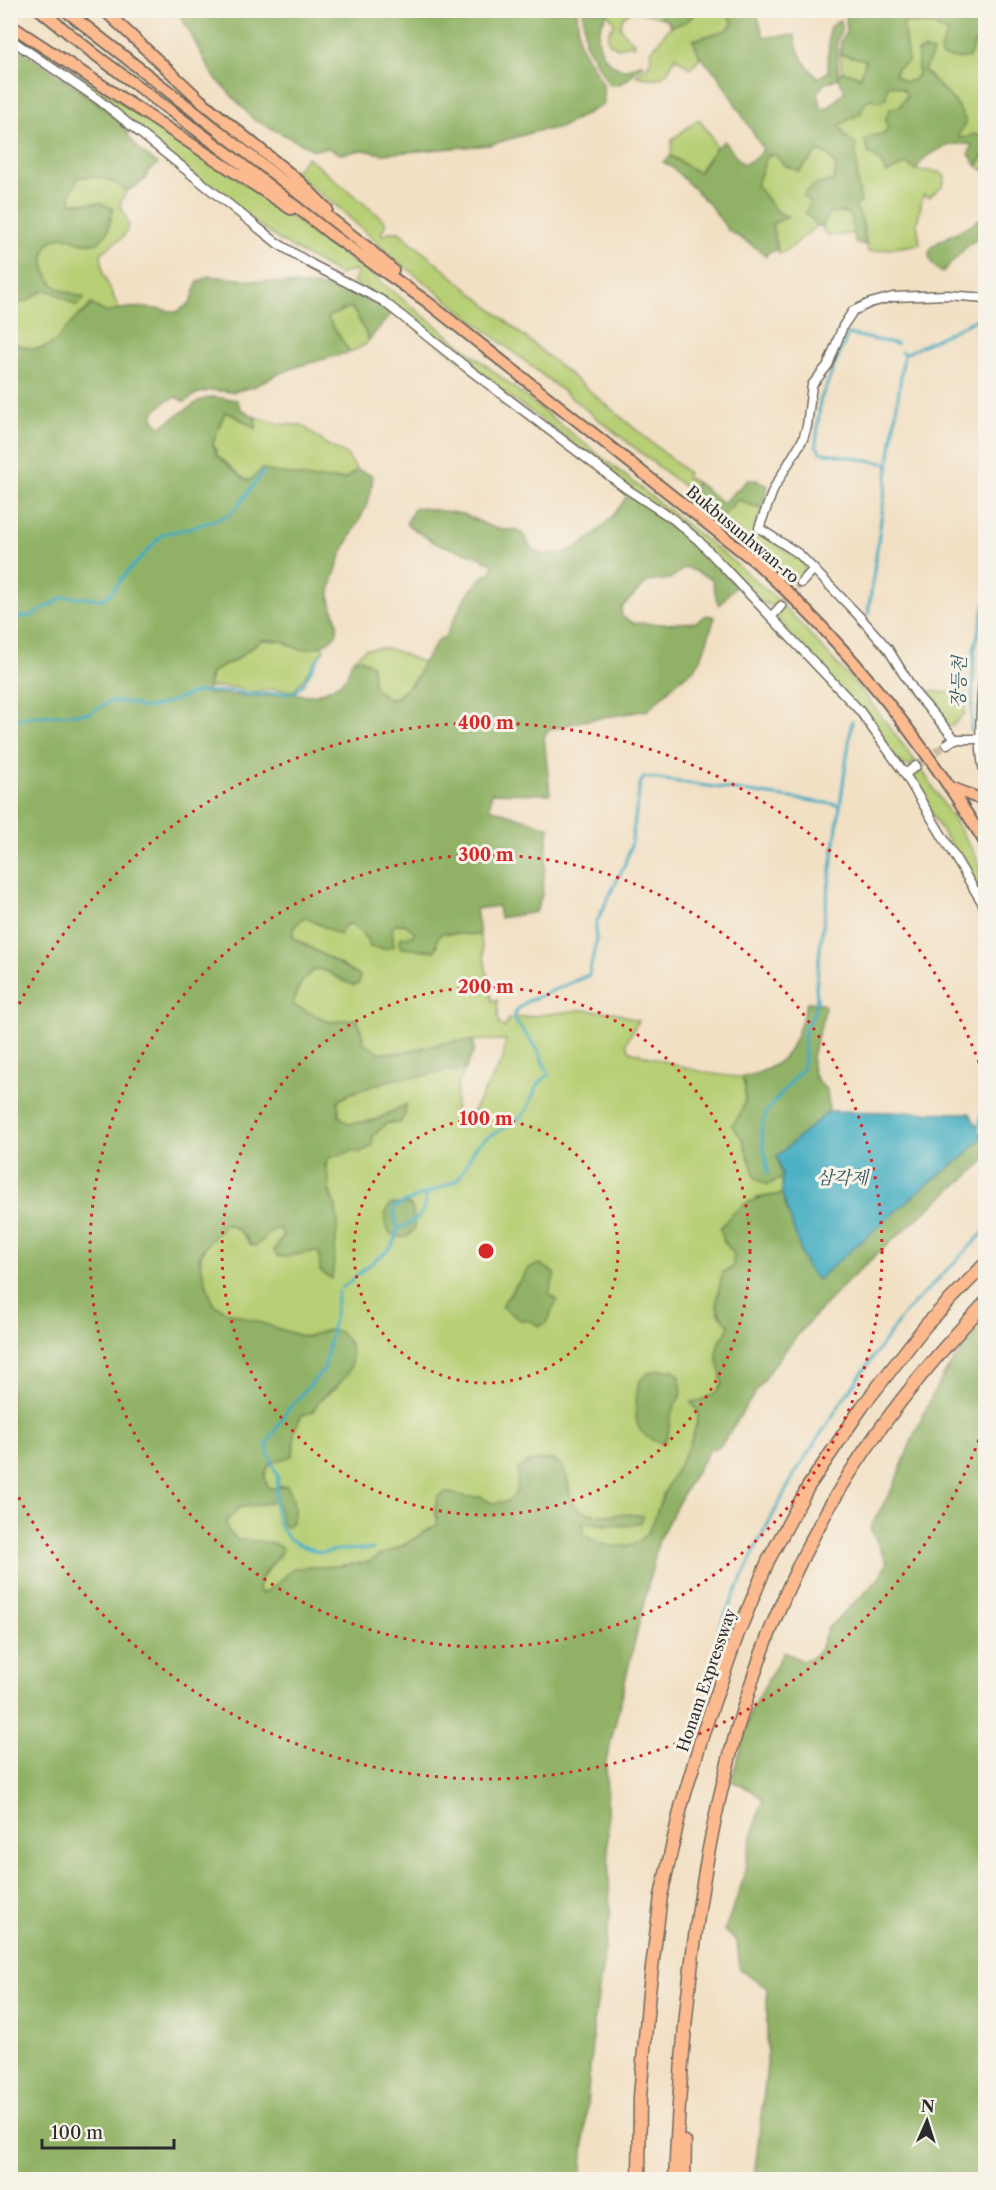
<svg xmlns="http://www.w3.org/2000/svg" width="996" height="2190" viewBox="0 0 996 2190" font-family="'Libre Caslon Text','Noto Serif KR',serif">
	<rect width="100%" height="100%" fill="#f7f3e8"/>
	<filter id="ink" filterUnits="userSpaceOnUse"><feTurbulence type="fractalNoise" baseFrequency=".0167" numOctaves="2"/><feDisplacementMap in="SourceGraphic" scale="12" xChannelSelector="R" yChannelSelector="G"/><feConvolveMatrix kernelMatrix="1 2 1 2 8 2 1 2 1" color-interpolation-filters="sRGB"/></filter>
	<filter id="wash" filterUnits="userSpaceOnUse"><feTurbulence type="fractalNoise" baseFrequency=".008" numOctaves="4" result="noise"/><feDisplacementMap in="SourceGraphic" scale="24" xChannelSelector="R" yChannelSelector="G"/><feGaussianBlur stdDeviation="1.35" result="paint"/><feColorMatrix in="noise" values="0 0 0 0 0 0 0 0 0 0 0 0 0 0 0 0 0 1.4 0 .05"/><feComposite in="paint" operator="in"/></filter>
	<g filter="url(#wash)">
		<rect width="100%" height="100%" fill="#f2e0c4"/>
		<path fill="#b7cf74" stroke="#717d50" stroke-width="1.5" d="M608,11H663L659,17L632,11L623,17L620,26L626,36L635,43L633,46L630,44L618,48L610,44C605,35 609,31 615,23L607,13Z
			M694,11H725L733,23L727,30L693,40L700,57L691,69L675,57C666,80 660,81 636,76C646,66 652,67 651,51L671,26L686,22L693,15Z
			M903,23L929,24L948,32L940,50L942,56L958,59L975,42L985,40V171L977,166L984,154L965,138L957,137L966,121L955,102L924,70C926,63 931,60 933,52L914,80L905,82L895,75L897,68L908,61Z
			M10,29L224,169L372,275L735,563L779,601L772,606L762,602L602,464L353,282L357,274L355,269L340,275L279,240L11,36Z
			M840,54L866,60L861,77L842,71Z
			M891,85L903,89L907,94L884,134L871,136L868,152L878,159L887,172L906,163L916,170L940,172L945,177L943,186L929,197L923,195L917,224L920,244L868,252C863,233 866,222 855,207L861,202L857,182L856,145L846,137L839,125L860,113L865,103Z
			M698,119L710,134L716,148L698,173L671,156L672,140Z
			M819,151L829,155L836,166L834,180L816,185L810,203L816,226L792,247L779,254L772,224L787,217L776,211L756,185L768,155L775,154L784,165Z
			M307,157L384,220L386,225L381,233L384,236L388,232H399L688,473L686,477L696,482L692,493L389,254L339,208L294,173Z
			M92,176L113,181L127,191L120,203L129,225L123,237L101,253L103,273L119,309L107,314L85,313L76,318L64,334L56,342L44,347L30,350L11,342V304L25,302L44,290L54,292L75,305L84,298C76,294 62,292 55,286C40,272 38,242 61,237C69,236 76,242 83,243C88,243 93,243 97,243L107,233L113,209L101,203H71L70,195L78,177Z
			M843,212L851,216L853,234L829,236L823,231V223L829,213Z
			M351,307L357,316L369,340L365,345L350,352L326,317Z
			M225,411L256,428L255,417L279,424L302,425L326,444L347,455L357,470L345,479H316L267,471L262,469L250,481L244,479L217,455L213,443Z
			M738,499L750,505L762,508L754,529L804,563L805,569L798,583L722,517Z
			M783,605L861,690L916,762L908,766L901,763L778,621V610Z
			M261,640L283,641L298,649L322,646L324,650L294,691L270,689L254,693L232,687H208L212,672L237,659Z
			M383,648L396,651L423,663C416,680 406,692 390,700L374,688L361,659L353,660L365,649Z
			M916,689L965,695V713L952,726L948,727Z
			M920,767L972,849L985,875V901L912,782L913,773Z
			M303,917L345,925L352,924L367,939L370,946L391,934L392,928L396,924L409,925L415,932L412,936L437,947V940L441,933L480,935L492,1001L497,1000L499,1024L505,1028L508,1019L581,1010L614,1012L638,1021L626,1043L630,1051C666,1061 703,1076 742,1077C749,1095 744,1112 732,1125L743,1140L756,1179L767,1185L782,1178V1194L756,1198L724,1241L734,1253L733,1267L722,1274L718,1313L729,1324L726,1336L720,1341L717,1357L721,1369L722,1384L715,1394L702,1400C698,1419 694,1436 686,1454C679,1468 670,1481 663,1495C657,1508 654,1527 644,1537C628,1554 599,1545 584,1534L583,1522L607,1525L637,1515L604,1517L579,1510L572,1504L567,1477L553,1459L526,1463L517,1491L511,1499L505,1502L492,1503L480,1497H466L446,1492L435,1508L438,1524L402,1546L378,1556L369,1562L338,1566L294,1568L275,1586L262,1594L258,1588L259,1582L280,1554L277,1544L238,1540L228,1531L226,1522L238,1508L274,1502L278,1504L279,1511L281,1485L272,1489L268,1488C257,1467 278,1458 294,1449V1431L302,1415L312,1412L320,1400L337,1387L350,1369V1343L329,1330L304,1337L227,1312L213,1304C199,1264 190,1256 226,1224C238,1228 244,1234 251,1245L273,1229H281L283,1236L274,1251L284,1257L315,1251L319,1253L335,1204C329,1193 323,1169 328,1158L353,1151L387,1123H400L406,1105L376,1120L349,1124L339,1116L338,1101L349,1094L393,1079L424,1076L441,1071L465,1070C455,1086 456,1100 455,1118L467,1121L503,1060L506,1040L456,1041L399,1053H381L365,1044L359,1024L356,1019L330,1022L292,1005C296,990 302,977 316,969L326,971L347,983L292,936L294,927Z"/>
		<path fill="#91b266" stroke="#5e6e48" stroke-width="1.5" fill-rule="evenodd" d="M174,11H577L579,43L603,84L604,104L560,128L537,131L489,145L382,154L363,150L341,154L328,148L314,150L254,120L212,74L180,14Z
			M583,11H608C606,16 602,22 600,28C594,45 607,70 627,69C631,69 637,65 641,64L643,65C628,76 629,85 609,85L585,42Z
			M663,11H694L693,15L686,22L671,26L666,19L659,17Z
			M725,11H756L764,37L795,35C797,55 805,65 818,78L828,72L829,28L841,19V31L837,41L838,76L842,71L861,77L866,60L840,54L841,41L846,32V15L854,11H985V40L975,42L969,57L958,59L941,56L940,50L948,32L929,24L903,23L908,62L897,68L895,75L905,82L914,80L918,74V52L924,49L933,52C931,60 926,63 924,71L955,102L966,121L958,137L965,138L974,134L984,138V154L977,166L969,154L972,145C953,140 924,152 916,170L906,164L887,173L878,159L868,152L865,140L871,136L884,134L888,127L885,120L890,109L900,106L907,95L903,89L891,85L887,88L886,98L879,102L871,98L865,103L861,113L839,125L846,137L856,145L857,182L861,202L855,207C867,224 861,227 867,245L855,243L851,216L843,212L829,213L823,226H816L813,220L805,214L810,203L804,196L805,192L816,185L834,180L836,166L829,155L819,151L799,171L784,165L775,155H768L756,185L776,211L788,217L772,224L777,250L767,253L766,257L761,251L728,230L710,205L673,168L663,162L671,156L698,173L716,148L724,141L743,165L759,156L763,149L717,74L700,57L693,40L727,30L733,23ZM838,78L845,91L830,106L821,110L818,92L824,84Z
			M11,43L97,103L124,126L130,138L139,150L158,164L148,171L145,180L127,191C110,178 99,176 78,177L70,195L71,203H101L113,209L107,233L98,243C93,243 88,243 83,243C76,242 69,236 61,237C38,241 40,272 55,286C61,292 76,294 85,298L76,306L54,292L44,290L25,302L11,304Z
			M985,216V235L969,244L942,273C912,249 941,241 961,230C970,226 977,220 985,216Z
			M209,276L344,289L373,299L391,311L392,313L369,340L357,316L351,307L327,317L350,352L299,366L276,375L253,387L232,392L211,390L196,394L185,402L176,397L166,401L153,413V418L160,427L199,401L212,397L237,400L241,409L255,417L256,429L239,418L225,412L213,443L217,455L244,479L249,481L262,469L267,471L316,479H345L357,470L372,475C376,503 346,537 338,564C335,575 328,589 330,600C332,610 342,626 335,636C327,645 308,652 297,648C292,647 289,643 284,642C278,639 268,640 261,640L237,659L212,672L209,678L207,694C233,693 257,699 281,694C303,691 307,701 331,688C336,685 342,682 346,677C349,672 349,665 353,660L361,659L372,665L374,688L390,700L399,696L417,678L423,663L438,640L445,637L465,598L480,579L492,571L493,564L477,556L435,543L406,524L415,507L463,514L489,526L503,530H517L523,534L531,548L542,555C551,554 562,554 571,550C589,543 617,514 626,497C652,495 715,563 734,583L735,588L729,593L720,605L717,601L712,579L686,567L670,579L647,582L621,608L622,617L634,623L663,624L696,622L707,615L715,617L701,659L695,668L676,683L648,710L582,721L549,730L544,737L550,794L492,793L489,808L549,827L542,895L536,912L500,918L498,906L476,909L480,935L441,933L437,940L435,951L401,948L399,942L402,937L412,936L415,932L405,924H396L392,928L394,946L384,949L370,947L367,939L352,924L345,925L340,935L304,917L294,927L292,937L360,976L359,983L354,986L326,971L316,969C302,977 296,990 293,1005L330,1022L356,1019L359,1024L365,1044L381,1053H399L456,1041H474V1051L465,1070L441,1071L424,1076L393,1079L349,1094L338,1101L339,1116L349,1124L376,1120L406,1104L405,1114L400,1123H387L373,1136L372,1146L360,1153L353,1151L328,1158L325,1165L329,1179V1193L335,1204L338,1220L332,1279L320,1271L319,1253L315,1251L284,1257L277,1256L274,1251L283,1236L281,1229L273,1230L256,1246L251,1245C244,1234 238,1228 226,1224L203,1249L199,1259L213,1304L227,1312L304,1337C313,1337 322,1330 331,1330C350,1331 355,1357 349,1371C342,1385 328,1390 319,1401C317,1405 315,1410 311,1412C308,1414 305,1414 302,1415L294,1431V1449L292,1456L270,1463C265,1472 263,1478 268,1488C275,1490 280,1485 287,1486C294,1497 299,1517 287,1527L283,1526L278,1504L274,1502L238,1508L226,1522L228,1531L238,1540L260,1541L283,1547C278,1561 260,1573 258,1588L262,1594L275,1586L294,1568L338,1566L369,1562L378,1556L402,1546L438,1524L435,1508L438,1496L446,1492L466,1497H480L492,1503L505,1502L511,1499L517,1491L518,1470C526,1463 532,1461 543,1460C578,1457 560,1500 579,1510C601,1521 623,1510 643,1516L641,1523L624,1526L583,1522L584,1534C599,1546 627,1553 643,1538C654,1528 657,1509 663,1496C675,1468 695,1444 699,1412L691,1402C704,1400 716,1396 722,1384C721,1372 715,1356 718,1345C720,1337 728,1335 729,1325C708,1302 719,1300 722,1273L733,1267L734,1254L724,1241L720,1228C742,1202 748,1199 782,1194L806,1267L876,1228L925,1186L965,1156L985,1130V1161C918,1218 848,1274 791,1343C765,1375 744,1411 721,1445L709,1451L689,1483L659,1539L606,1762L610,1914L593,2031L581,2179H11L10,342C48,358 51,345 74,320C80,314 86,312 91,304L107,313C130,304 154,308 177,312L191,302L197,283Z
			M748,480H757L768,486L762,508L750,505L738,499L722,517L692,493L696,482L723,503Z
			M807,1002L821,1003L825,1006C823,1037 795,1066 827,1090L829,1111L777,1156L782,1178L767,1185L756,1179L743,1140L732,1125C745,1112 749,1095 742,1077C790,1068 795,1044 807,1002Z
			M391,1204H407L412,1207L415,1228L407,1237C386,1240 378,1218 391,1204Z
			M540,1264L555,1273L549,1293L557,1301L546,1323L540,1326L530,1321L521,1320L501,1306L529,1268Z
			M985,1321L986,2145L982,2149L985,2179H754L767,2065V1988L740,1970L737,1941L724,1931C730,1915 737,1899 742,1883C748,1855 752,1827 763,1802C756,1790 743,1786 731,1781L751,1711L784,1651L802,1661L810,1659L820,1650L827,1629L878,1580L887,1562L870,1528L894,1485L913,1437L936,1388L948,1368Z
			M660,1370H673L679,1375L682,1392L671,1414L668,1435L663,1444C656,1442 648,1439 643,1433C635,1425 636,1417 636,1407C637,1387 636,1373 660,1370Z"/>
		<path fill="#41acc1" stroke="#366c76" stroke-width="1.5" d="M829,1111L970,1113L982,1137L965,1156L925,1186L817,1280L806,1267L782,1194V1175L777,1156Z"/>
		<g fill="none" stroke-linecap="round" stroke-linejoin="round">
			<path stroke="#41acc1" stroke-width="3" d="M901,352L904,354L907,353L986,315
				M889,464L820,452L816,445L820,401L848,334L897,344
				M868,614L904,354
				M10,618L31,616L64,597L103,599L111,593L121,579L163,534L191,528L227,516L238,506L263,472
				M10,722L26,717L90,713L110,701L130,703L143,708L158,706L197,692L231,691L250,695L295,692L303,684L320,655
				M971,731L974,650L986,600
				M547,1071L538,1050L513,1018L517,1010L526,1002L589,975L596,942V923L624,866L631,846L640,784L644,777L840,805
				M978,1131L982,1111
				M768,1173L761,1130L766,1112L802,1069L805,1057L804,1038L806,1025L813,1015L817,1000L816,987L821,940L852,721
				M397,1230C415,1220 425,1218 426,1195
				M342,1288C351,1281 359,1273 368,1266C380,1255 397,1249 397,1230C398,1222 392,1215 394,1207L456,1181C466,1171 468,1155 478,1145C492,1130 516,1128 527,1109C536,1094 532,1086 549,1075
				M338,1292L335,1314L324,1369L286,1412L267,1444L268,1452L278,1478L275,1507L280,1527L289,1539L302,1546L322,1553L337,1550L373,1549
				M716,1635L758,1543L794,1475L844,1398L904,1314L986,1230"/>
		</g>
	</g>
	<g filter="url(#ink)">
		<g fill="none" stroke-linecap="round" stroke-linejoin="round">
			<path stroke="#cabca5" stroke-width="8" stroke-dasharray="8 4" stroke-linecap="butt" d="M781,606L801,583
				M916,766L947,744"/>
			<defs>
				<path id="minor" d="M10,39L99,100L277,243L313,265L383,301L466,367L627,489L673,519L698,540L860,711L905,774L986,909
					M801,583L814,569
					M771,617L781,606
					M986,655C982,687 976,749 986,778
					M955,739L916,694L888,649L858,615L799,554L759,528L774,488L803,439L807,426L812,385L828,365L843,326L853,311L870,303L893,297L947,295L986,298
					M947,744L955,739H981
					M905,774L916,766"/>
				<path id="major" d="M40,10L93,53L226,152L332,235L426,301L757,563C849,647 921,738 986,844
					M65,10L368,248L393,270
					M104,10L200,100L300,182L327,209
					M10,25L291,209
					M952,788L975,797H986"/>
				<path id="highway" d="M639,2180L640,2097L649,1992L661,1896L681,1807L703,1733L737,1636L768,1561L808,1487L862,1407L926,1325L986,1263
					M675,2180C685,1947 713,1704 834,1499C876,1428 929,1362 986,1302
					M684,2180L685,2142"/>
			</defs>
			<use href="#minor" stroke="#716a61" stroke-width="11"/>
			<use href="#major" stroke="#716a61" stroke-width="14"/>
			<use href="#highway" stroke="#716a61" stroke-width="15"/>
			<use href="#minor" stroke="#fff" stroke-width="8"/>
			<use href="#major" stroke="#fcba8e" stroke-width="10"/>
			<use href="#highway" stroke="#fcba8e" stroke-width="12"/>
		</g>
	</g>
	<g fill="none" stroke="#d62828" stroke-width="3" stroke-dasharray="3 6">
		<circle cx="486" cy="1251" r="132"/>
		<circle cx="486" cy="1251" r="264"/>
		<circle cx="486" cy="1251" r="396"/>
		<path d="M985 1423A528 528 0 0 1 11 1482M11 1020A528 528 0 0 1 985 1079"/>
	</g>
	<g text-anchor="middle" stroke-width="6" stroke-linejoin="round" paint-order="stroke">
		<g font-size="16" fill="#2b2b2b" stroke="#f7f3e8">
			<text transform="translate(743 534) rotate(40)" y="6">Bukbusunhwan-ro</text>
			<text transform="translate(706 1680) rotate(-71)" y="6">Honam Expressway</text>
		</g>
		<g font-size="18" font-style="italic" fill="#335860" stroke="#f7f3e8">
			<text transform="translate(959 682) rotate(-88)" y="6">장등천</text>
			<text x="842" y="1184">삼각제</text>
		</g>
	</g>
	<circle cx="486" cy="1251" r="9" fill="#d62828" stroke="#f7f3e8" stroke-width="3"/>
	<g font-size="18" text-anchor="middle" font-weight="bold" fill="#d62828" stroke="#f7f3e8" stroke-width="6" stroke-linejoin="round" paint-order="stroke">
		<text x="486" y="729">400 m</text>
		<text x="486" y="861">300 m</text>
		<text x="486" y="993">200 m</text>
		<text x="486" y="1125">100 m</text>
	</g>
	<rect width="996" height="2190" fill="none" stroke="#f7f3e8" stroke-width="36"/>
	<g transform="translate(927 2121) rotate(3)" stroke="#f7f3e8" stroke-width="4.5" paint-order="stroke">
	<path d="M0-4.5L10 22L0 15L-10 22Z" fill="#2b2b2b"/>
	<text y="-9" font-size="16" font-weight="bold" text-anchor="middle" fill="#2b2b2b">N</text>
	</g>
	<path d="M42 2139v9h132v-9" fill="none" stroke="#2b2b2b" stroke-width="3"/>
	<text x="51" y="2139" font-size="18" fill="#2b2b2b" stroke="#f7f3e8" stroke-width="4.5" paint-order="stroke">100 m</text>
</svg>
